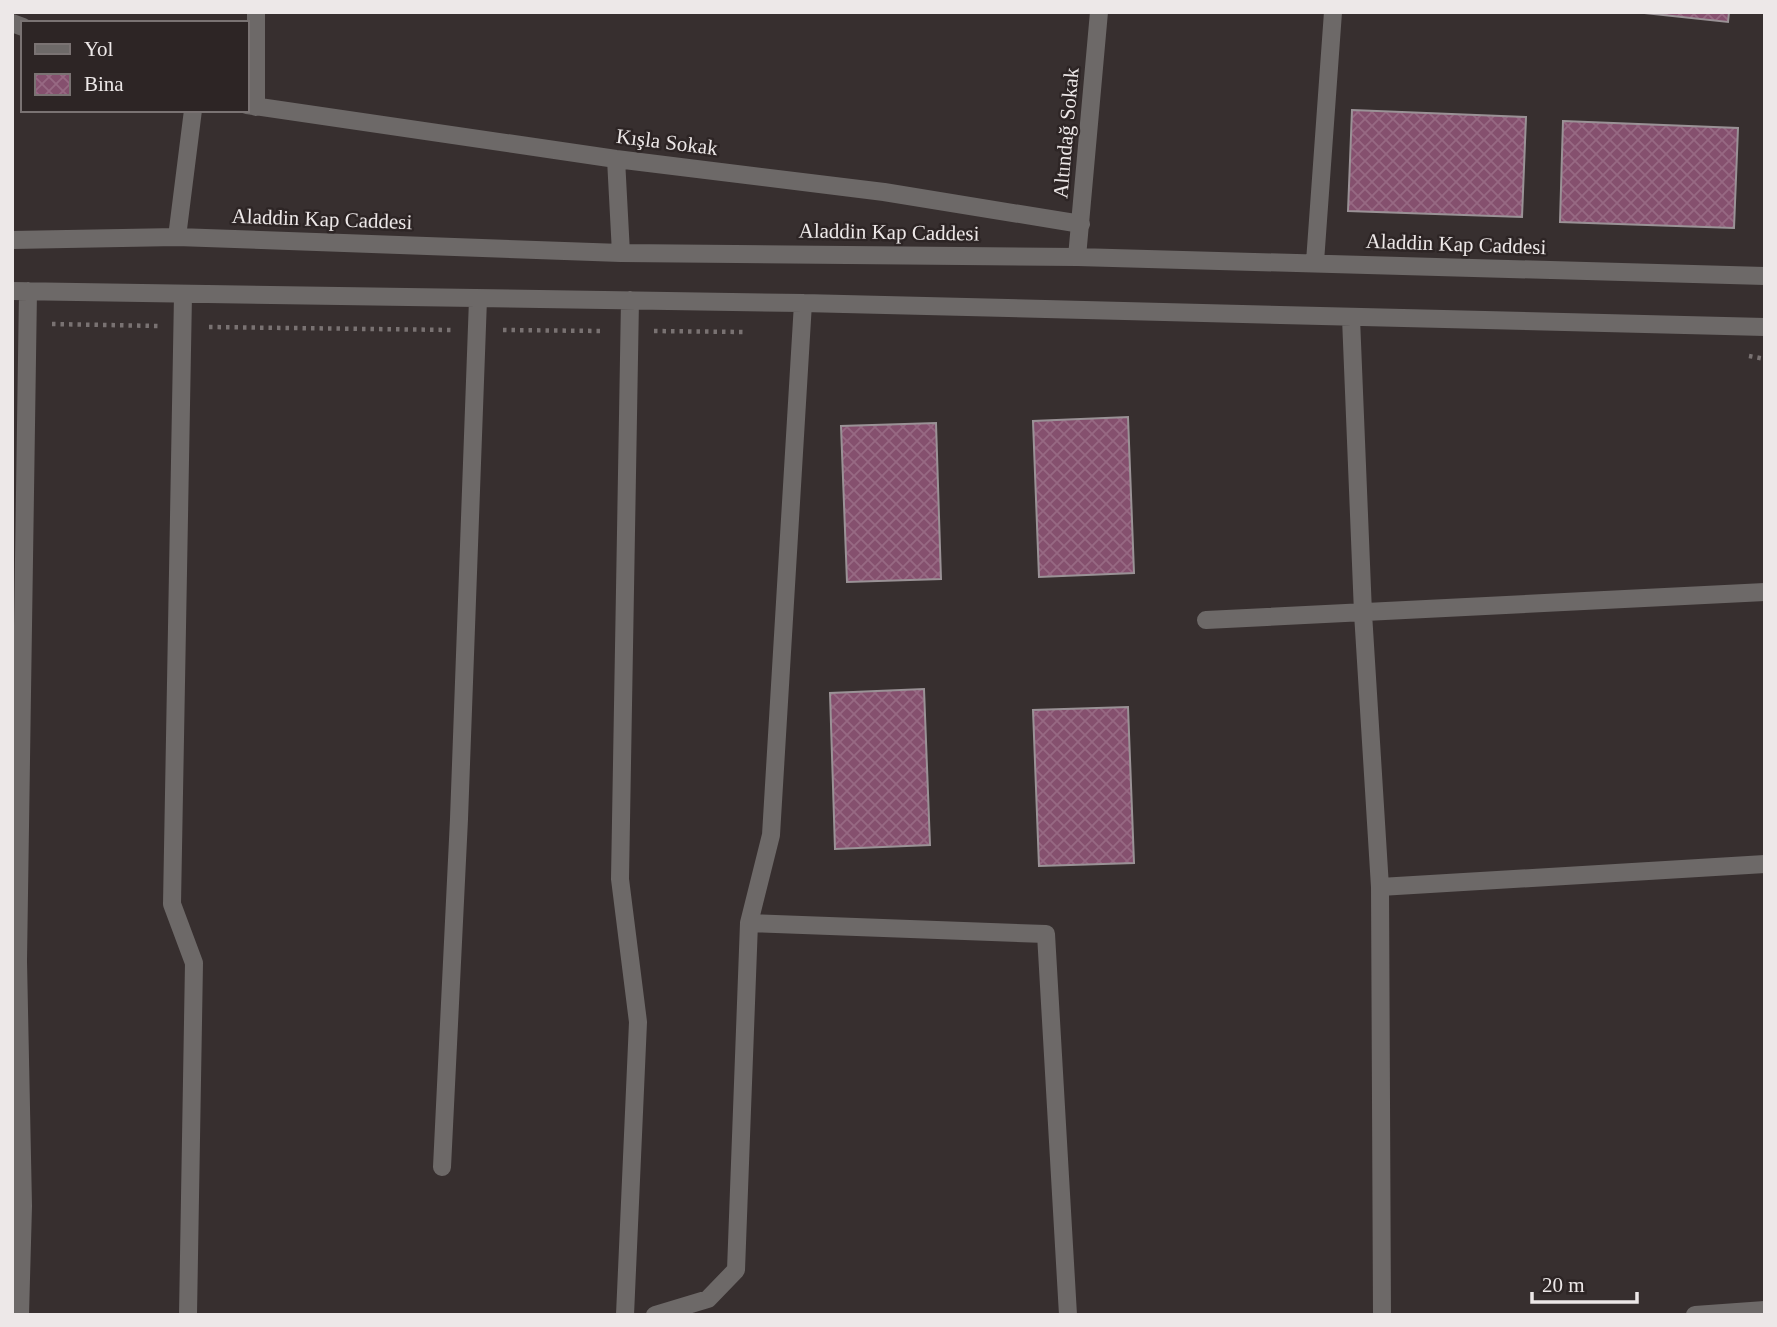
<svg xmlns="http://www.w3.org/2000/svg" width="1777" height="1327" viewBox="0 0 1777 1327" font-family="Georgia,serif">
	<defs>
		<pattern id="building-cross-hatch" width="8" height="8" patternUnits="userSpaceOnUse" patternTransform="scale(1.75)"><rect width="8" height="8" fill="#85506e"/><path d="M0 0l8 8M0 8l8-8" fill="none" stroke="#976983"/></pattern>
	</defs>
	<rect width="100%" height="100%" fill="#372f2f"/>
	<path fill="url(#building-cross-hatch)" stroke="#9a9296" stroke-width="2" d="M1635,12H1729L1728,22Z
		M1352,110L1526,117L1522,217L1348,211Z
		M1563,121L1738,128L1734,228L1560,222Z
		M1128,417L1134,573L1039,577L1033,421Z
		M936,423L941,579L847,582L841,426Z
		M924,689L930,845L835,849L830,693Z
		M1128,707L1134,863L1039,866L1033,710Z"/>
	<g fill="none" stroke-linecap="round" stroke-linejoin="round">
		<path stroke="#797272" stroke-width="4.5" stroke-dasharray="3.5 5" stroke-linecap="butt" d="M52,324L158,326
			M209,327L452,330
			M503,330L603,331
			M654,331L743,332
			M1749,356L1765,359"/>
		<path stroke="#6d6968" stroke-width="18" d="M256,12V107
			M12,23L23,27
			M247,105L616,159L884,192L1081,224
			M616,159L621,253
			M177,237L193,110
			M12,240L177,237L621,253L1077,257L1765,276
			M1077,257L1099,12
			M1315,262L1333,12
			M12,291L803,303L1765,327
			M183,295L172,904L194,963L188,1315
			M1351,318L1363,613L1380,887L1382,1315
			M1206,620L1765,592
			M1380,887L1765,864
			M749,923L1046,934L1068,1315
			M442,1167L459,819L478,299
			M20,1315L23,1206L18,961L28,291
			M625,1315L638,1022L620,879L630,300
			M655,1315L708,1299L736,1270L749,923L771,835L803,303
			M1695,1315L1765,1310"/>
	</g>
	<g text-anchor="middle" stroke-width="5" stroke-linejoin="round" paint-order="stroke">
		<g font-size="21" fill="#ede8e8" stroke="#2d2525">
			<text transform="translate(1066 133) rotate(-85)" y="7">Altındağ Sokak</text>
			<text transform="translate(667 142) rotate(7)" y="7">Kışla Sokak</text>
			<text transform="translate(322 219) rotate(2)" y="7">Aladdin Kap Caddesi</text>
			<text transform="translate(889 232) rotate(1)" y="7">Aladdin Kap Caddesi</text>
			<text transform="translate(1456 244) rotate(2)" y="7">Aladdin Kap Caddesi</text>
		</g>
	</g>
	<rect width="1777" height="1327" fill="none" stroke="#ede8e8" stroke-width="28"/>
	<rect x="21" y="21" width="228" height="91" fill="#2d2525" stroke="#7a7373" stroke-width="2"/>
	<rect x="35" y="44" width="35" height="10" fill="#6d6968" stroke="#7a7373" stroke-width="2"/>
	<text x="84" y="56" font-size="21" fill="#ede8e8">Yol</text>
	<rect x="35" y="74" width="35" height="21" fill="url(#building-cross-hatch)" stroke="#7a7373" stroke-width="2"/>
	<text x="84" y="91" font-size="21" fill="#ede8e8">Bina</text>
	<path d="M1532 1292v10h105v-10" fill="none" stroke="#ede8e8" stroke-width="3.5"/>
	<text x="1542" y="1292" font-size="21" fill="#ede8e8" stroke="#2d2525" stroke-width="5" paint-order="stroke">20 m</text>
</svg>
